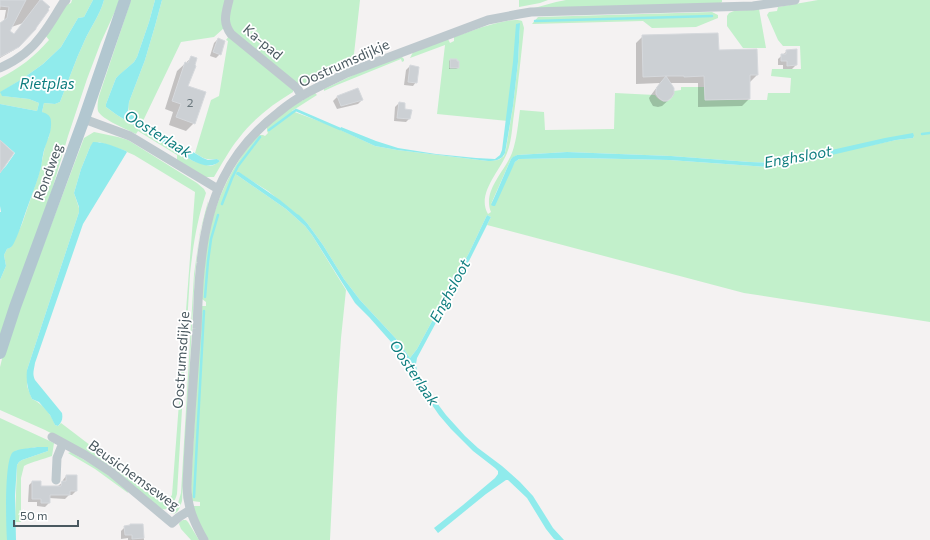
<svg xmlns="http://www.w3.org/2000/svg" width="930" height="540" viewBox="0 0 930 540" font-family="Commissioner,sans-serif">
	<rect width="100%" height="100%" fill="#f4f2f2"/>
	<path fill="#c2f0cb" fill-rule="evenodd" d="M72,0H93L84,17L78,18L61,47L43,64L22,79L1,92L3,96L29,99L39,103L37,111L0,104V78C20,68 34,57 49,40L45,35L64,6L71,3Z
		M104,0H119L117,7L101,42L87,79L68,136L52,190L0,336V280L6,266L4,255L7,249L11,247L22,224L37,180L41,166L43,156L46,142L49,137L51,123L42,112L44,103L55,104L60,102C68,82 75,61 84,42C90,28 100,15 104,0Z
		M131,0H155L149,22L137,57L134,62L116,78L106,104V107L117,115L193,161L210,166L214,165L220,161L217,159C206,160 204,159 195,153L211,100L219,96L228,41L226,40L229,36L293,90V92C273,104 253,119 239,138C229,150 222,164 214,177H205L177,160V155L138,131L136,134C128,130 101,119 98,111C97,107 98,100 99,96Z
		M162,0H226L224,28L214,37L181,42L143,121C133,115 126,115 129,102L145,60L155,26Z
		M231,0H360L353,63L334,71L300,87L233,32L228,17Z
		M519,0H548L540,3L519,7Z
		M566,0H722V2L719,4L527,10L556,2Z
		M818,0H930V322L744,293L487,225L491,217L487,215L469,253L417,349L410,358L399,342L360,300L344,279L323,245L307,223L268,191L238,172L237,175L286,209L305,226L312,235L346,290L341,338L337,397L330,540H208L196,518L193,506H200V502L192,501L191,484L201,307L202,306H206V302L202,299C203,279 205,258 208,238C215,201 233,163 258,135H263L265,136L268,133L267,131V126L288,109L315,93L317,95L292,111L332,126L375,146L397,150L488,161L498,160L500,159L504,156L506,149L513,106L518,62L520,23L508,121L437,114L445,45L410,58L413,52L448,39L450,43L454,41V37C468,32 509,16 522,21L524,28C521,57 518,85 514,114C512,127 512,140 507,153C500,171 476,194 488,214L491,212C482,191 505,171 512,153C517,139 518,124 520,110L544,112L545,130L614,129L615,93L655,95C661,105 673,103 674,91L681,90V87H705L707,100H767L768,93H790L791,78L771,76L772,69H801L800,46H783L778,40L767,15L769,12L777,11L778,7ZM914,136L913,138L896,140L768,167L669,160L578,158L519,159L515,162L491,204L511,159L517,155L567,152L671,156L750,162L774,163L797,160Z
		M759,9L766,48H743L727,26V16L729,13L734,11Z
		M712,12L718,15V18L696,27L652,28L643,21L532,24L538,17Z
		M401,56L404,59V61L402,62L401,59L337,85L324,91V89L360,72Z
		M94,132L118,137L128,140L197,183L204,189L206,193C197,220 193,246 190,274L177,494C175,501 171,511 162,509L62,439L45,430L0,410V367L5,347L84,138ZM99,142L126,151L127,152L134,155L195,192L172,495L166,503L61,423L58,426L55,425C51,414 43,404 32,399L27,386V370L79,212V208L74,193L81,169L90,147Z
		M208,201C208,208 203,222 201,229C198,244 197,259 195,274L182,501C180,507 178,516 170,513L171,512L178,503L181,493L194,274L200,232Z
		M0,418L54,443L52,456C42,460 33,461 24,466L21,478V522H15L17,465L19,462L22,460L48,451L47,447H37L15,451L7,530V540H0Z
		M71,452L98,468L127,489L128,493L95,469L68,453Z
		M183,520H186L188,522L199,540H191L181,529L179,524L180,522Z"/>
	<path fill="#90ebec" d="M93,0H104C100,15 90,28 84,42C75,61 68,82 60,102L55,104L44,103L42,112C48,114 51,116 51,122C52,134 45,144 43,155C42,159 42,163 41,167C38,180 33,191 29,203C24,216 20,231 14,243C12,247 10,248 7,249L4,255L6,266L0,280V212H1L0,206V172L6,166L15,153L0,140V104L37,111L39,103L29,99L2,96L0,92L22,79L43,64L61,47L78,18L84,17Z
		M155,0H162L155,26L145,60L129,102L128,110L130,114L203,158L208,160L217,159L220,161C211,169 203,165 193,161L117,115L106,107V104L116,78L119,75L134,62L137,57L149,22Z
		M520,23L518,62L513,106L505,153C502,160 495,161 488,161L397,150L375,146L340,130L341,127L376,141L398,148L436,154L476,158L495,159L500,155L502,150L513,62L516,24Z
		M913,133L914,136L913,138L896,140L806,161L768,167L669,160L578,158L519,159L515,162L495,206H493L491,205L511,159L513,157L517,155L567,152L671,156L750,162L774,163L885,138Z
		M93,142C105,142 116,147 126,151L127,152L83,224L35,363C34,370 32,374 35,380L62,413C63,419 62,422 58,426L55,425L50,415L39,402L32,399C27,389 26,380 27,370L79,212V207L74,193L81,169L90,147Z
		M237,172H239L280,200L297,214L299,215L307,223L323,245L344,279L360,300L399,342L410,358L417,349L469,253L487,215L491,217L468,263L417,358L416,364L417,371L428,391L446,415L465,436L478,448L502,466L520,482L533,496L553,528L564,540H556L554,539L546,529L527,498L508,480H506L486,494L438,533L434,528L463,505L495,478L498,474V471L495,468L473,451L451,429L439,415L421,389L404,359L392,343L369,317L355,303L350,295L312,235L305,226L286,209L237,175L236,174Z
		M37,447H48V451L22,460L19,462L17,465L15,496L16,540H7C6,526 4,459 13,452C17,449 31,448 37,447Z"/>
	<path fill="#0003" d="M1,0H40L36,26L38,25L14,50L0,58V43L29,29L26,22L0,31V24L4,21L6,10H0Z
		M643,36L718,51L757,75L750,82L749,99L742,106L698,107V83H669L672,97L662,106L658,107L653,106L650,101L649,98L651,95L660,83L636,84V43Z
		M218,39L220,54L216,58L210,56L214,43Z
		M787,51L796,65L792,69H783V65H778V59Z
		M191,58L187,87L194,123L186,131L169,125L173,112L165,109L177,71Z
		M450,60L458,68L456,69H449V61Z
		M410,66L416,82L413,86L404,85L406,70Z
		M357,89L362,100L358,104L337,109L333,101L337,97Z
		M399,103L410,118L406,122L394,121L395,107Z
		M66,476H76V491L72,495H69L65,499L49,498V503L45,507L37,506V502H28L29,485L32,482L40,487H58V486L63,482V480Z
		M142,525L144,540H128V538L121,539V531L125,527Z"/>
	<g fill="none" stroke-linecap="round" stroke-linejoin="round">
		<path stroke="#90ebec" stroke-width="2.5" d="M535,21L712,16
			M269,130L296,110L340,129
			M922,134L930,133
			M222,204L232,178L238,166L260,137
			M205,297L208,261L211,239L218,215
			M194,497L204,311"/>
	</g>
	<path fill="#ccd0d4" stroke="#d6d9dd" d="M0,0H26L10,31L14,34L40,0H42L50,7L48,9L49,10L36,28V29L19,47L0,57V23L7,18L9,7L0,6Z
		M718,33L719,50L757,49L758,75H750V99L705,100L704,76L684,77V76H666L674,88V94L671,98L667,101H663L659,98L656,94V90L657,87L666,76L643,77L642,35Z
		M218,38L225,41L221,55L213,52Z
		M797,49V65L787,66V61H781V54H786V50Z
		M191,56L197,58L195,65L196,66L188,86L206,92L195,124L176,117L181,104L172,101L185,62L188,63Z
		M450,59H457V61H459V68H450Z
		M410,65L419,67L417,83L408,82Z
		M358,88L363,100L341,106L337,96Z
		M399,102L405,103V109L412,110L410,119L397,118Z
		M0,140L14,153L0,173Z
		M66,475H77V491H70V495H50V503H41V499H32V481H41V486H61L62,481H66Z
		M130,524H143L144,538L132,539V535H125L124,526L130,525Z"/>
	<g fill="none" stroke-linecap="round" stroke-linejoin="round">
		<path stroke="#bec9ce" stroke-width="9" d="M229,0C226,13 222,22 231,34L297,88L302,96
			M0,68C16,61 32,49 42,35C50,25 56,14 63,3L66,0
			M84,119L130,136L218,189
			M52,437L85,455L111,472L172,523L179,517L190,510
			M56,480L57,458L63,443
			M204,540C194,522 187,507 187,486C189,434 193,382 197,329C198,307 198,285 201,263C207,200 228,151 279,112C299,95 324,84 347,73L488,20L519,14L531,12L753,6L795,0"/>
		<path stroke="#b2c7d0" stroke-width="12" d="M0,353L15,307L84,119L125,0"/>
	</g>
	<g text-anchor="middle" stroke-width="3.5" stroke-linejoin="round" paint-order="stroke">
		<g font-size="12" fill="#6a777d">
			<text x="190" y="107">2</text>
		</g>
		<g font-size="14" fill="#4a5960" stroke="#fff">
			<text transform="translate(263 42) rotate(40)" y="5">Ka-pad</text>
			<text transform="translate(344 63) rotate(-24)" y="5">Oostrumsdijkje</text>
			<text transform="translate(48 172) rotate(-70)" y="5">Rondweg</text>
			<text transform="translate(181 360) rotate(-86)" y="5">Oostrumsdijkje</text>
			<text transform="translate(134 475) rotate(36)" y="5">Beusichemseweg</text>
		</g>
		<g font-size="15" font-style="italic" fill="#0f7e7f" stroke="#fff">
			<text x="47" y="89">Rietplas</text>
			<text transform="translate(158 134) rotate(32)" y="5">Oosterlaak</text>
			<text transform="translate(798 157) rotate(-10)" y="5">Enghsloot</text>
			<text transform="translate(450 291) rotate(-62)" y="5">Enghsloot</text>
			<text transform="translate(414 373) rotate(56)" y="5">Oosterlaak</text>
		</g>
	</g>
	<path d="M14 520v6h64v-6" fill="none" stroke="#4a5960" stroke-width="2"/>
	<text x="20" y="520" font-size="12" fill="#4a5960" stroke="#ffffff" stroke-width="3" paint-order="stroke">50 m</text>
</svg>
